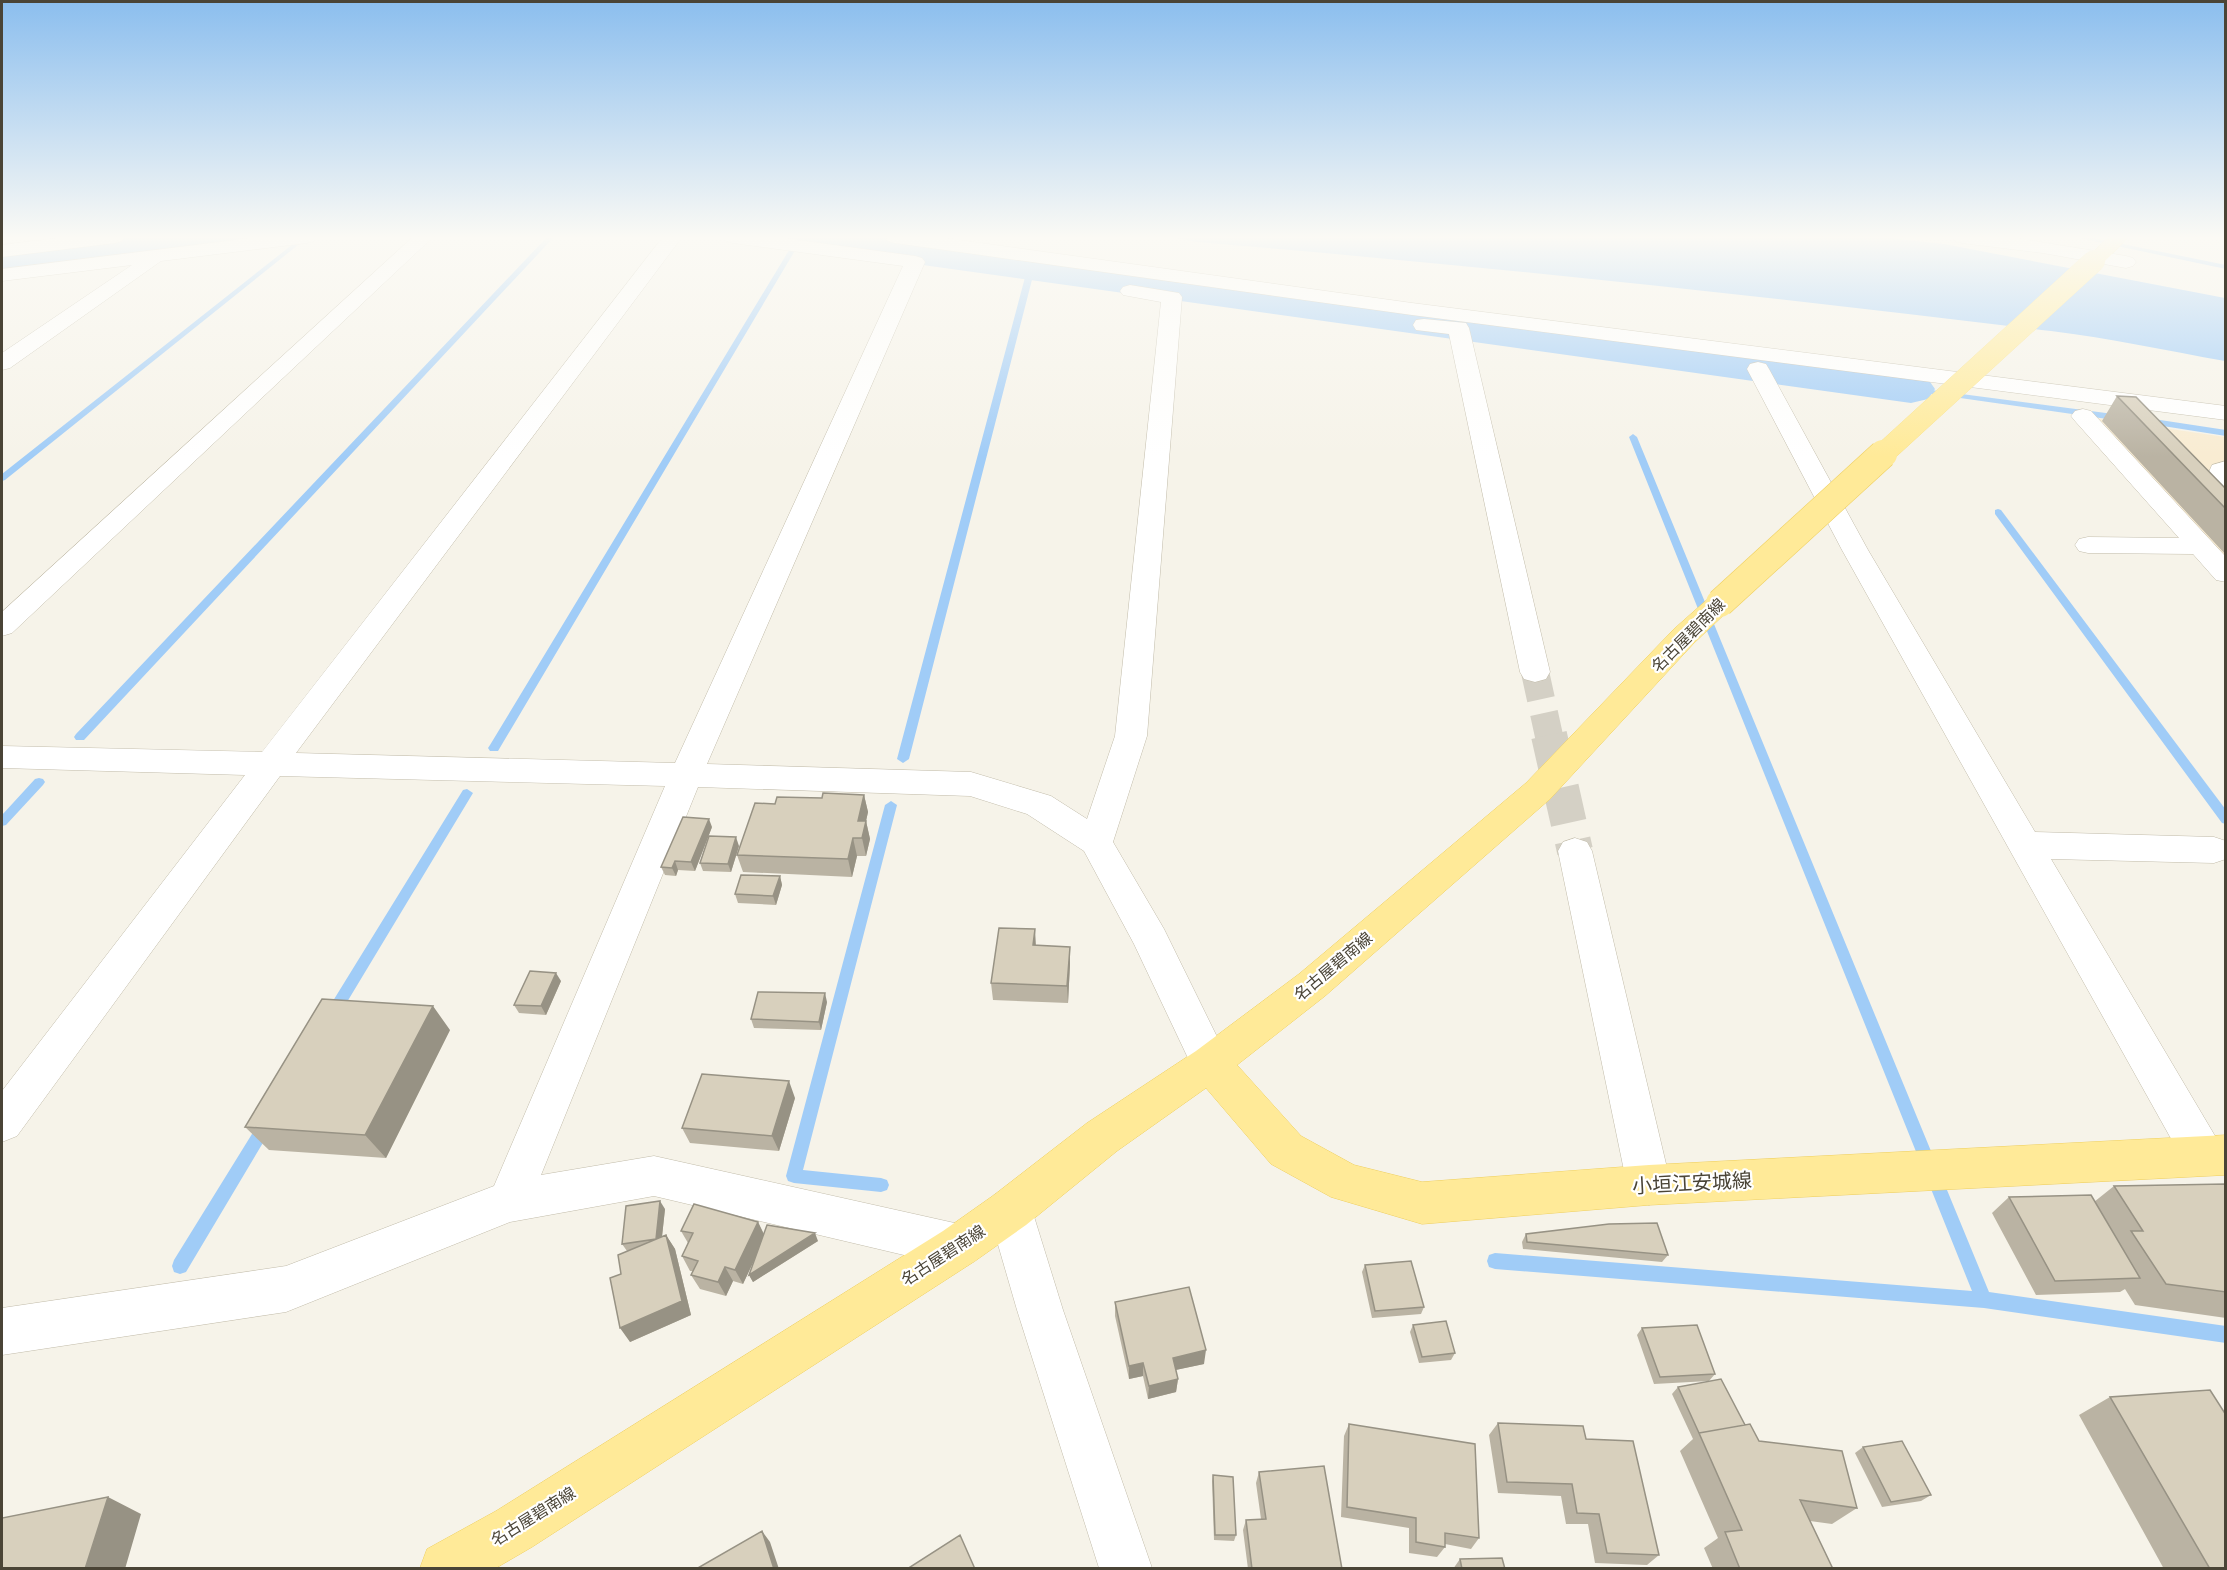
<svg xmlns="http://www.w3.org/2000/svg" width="2227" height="1570" viewBox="0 0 2227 1570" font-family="'DejaVu Sans','Noto Sans JP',sans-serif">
	<rect width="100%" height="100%" fill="#f6f3e9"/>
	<path fill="#f9ecd2" d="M2096,418L2225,437V560Z"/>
	<path fill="#a0ccf7" d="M1168,237H1881L1944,244L2225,298V361C2168,351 2110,338 2051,331C1767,296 1483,266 1198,242Z"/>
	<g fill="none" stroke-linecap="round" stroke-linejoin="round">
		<path fill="#a0ccf7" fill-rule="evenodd" d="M547,237H554L84,740H76L74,737L76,734Z
			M797,237H803L498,751H490L488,748L490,745Z
			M2074,237H2088L2226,265V269Z
			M293,244L298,245L5,480L2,481V474Z
			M15,260L22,262L2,274V269Z
			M1028,266L1035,268L909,759L903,763L897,759Z
			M1908,387L2121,415L2125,418L2121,421L1911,391L1907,389Z
			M2147,418L2226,430V436L2144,423L2143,421Z
			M1633,434L1637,437L1989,1292L2226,1326V1343L1984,1308L1495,1269L1489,1267L1487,1261L1489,1255L1495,1253L1972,1291L1629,437Z
			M1998,509L2001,510L2226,810V824L2222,823L1995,514V510Z
			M39,778L43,779L45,782L43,785L6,825L2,826V815L35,779Z
			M467,789L473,793L338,1017L333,1019L328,1017L326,1013L328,1009L463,790Z
			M891,801L897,805L803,1170L881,1178L887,1180L889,1185L887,1190L881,1192L794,1183L788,1181L786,1176L885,805Z
			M265,1119L270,1121L273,1126L270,1131L186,1272L180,1274L174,1272L172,1266L174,1260L260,1121Z"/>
		<path fill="#a0ccf7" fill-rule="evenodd" d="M123,237H243L237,245L223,249L2,276V252Z
			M788,237H896L1911,375L1928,379L1935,389L1928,399L1911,403L808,249L794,245Z"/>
		<path stroke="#d4d0c5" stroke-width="28" stroke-dasharray="28 14" stroke-linecap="butt" d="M1535,672L1549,736"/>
		<path stroke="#d4d0c5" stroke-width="36" stroke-dasharray="36 18" stroke-linecap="butt" d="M1549,735L1575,851"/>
		<defs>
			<path id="minor" d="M68,237H124L122,241L115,243L2,257V245Z
				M260,237H316L314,241L307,243L161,261L10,368L2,370V353L132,265L2,281V269Z
				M413,237H433L12,633L2,636V612Z
				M663,237H682L296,753L675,763L903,266L733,243L726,241L724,237H775L915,256L922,258L925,262L707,764L971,772L1051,796L1087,819L1115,736L1161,302L1123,295L1120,291L1123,287L1130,285L1179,293L1182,297L1147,736L1113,842L1164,929L1224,1051L1230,1063L1224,1075L1210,1081L1196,1075L1134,944L1084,851L1027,814L970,796L698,787L541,1175L654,1156L959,1224L975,1231L981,1246L975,1261L959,1268L654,1196L510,1222L286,1312L2,1355V1308L286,1266L494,1186L665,786L280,776L17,1136L2,1142V1091L245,775L2,768V746L262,752Z
				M886,237H937L1412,303L2226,406V420L1412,315L895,243L888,241Z
				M1953,237H2009L2126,256L2133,258L2136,262L2133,266L2126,268L2043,253L1962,243L1955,241Z
				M1424,319L1466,323L1469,328L1550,672L1546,679L1535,682L1524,679L1520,672L1449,334L1416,330L1413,325L1416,320Z
				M1758,362L1766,364L1769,369L1868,550L2035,832L2214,837L2226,841V859L2214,863L2051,859L2218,1141L2224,1155L2218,1169L2203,1175L2188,1169L1842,550L1747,369L1750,364Z
				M2083,409L2091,411L2226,557V582L2216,580L2193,554L2088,553L2079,551L2075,545L2079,539L2088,537L2179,538L2075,421L2071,416L2075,411Z
				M2226,461V511L2217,508L2204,483L2212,465Z
				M1575,838L1587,842L1592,851L1671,1185L1664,1199L1649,1205L1634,1199L1627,1185L1558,851L1563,842Z
				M1010,1189L1026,1195L1032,1210L1063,1310L1152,1568H1099L1017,1310L988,1210L994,1195Z"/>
			<path id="major" d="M2109,237H2129L2101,265H2087L2084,261Z
				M1720,594L1730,597L1734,603L1730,609L1694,643L1550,799L1325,996L1237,1065L1301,1136L1354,1165L1422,1182L1649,1165L2226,1135V1175L1649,1205L1422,1224L1331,1197L1271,1164L1206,1088L1117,1151L1026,1225L975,1261L532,1547L496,1568H420L427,1549L496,1511L943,1231L994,1195L1087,1123L1196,1051L1299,974L1526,783L1674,629L1710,597Z"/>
		</defs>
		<use href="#minor" stroke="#c2bcaa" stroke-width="1"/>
		<use href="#major" stroke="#efcf5e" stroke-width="1"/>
		<use href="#minor" fill="#fff" fill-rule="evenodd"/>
		<use href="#major" fill="#ffea98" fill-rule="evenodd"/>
		<defs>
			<path id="major-bridge-far1" d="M1882,455L2094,261"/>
			<path id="major-bridge" d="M1720,603L1883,454"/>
		</defs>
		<use href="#major-bridge-far1" stroke="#efcf5e" stroke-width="22" stroke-linecap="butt"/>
		<use href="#major-bridge" stroke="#efcf5e" stroke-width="29" stroke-linecap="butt"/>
		<use href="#major-bridge-far1" stroke="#ffea98" stroke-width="22"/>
		<use href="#major-bridge" stroke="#ffea98" stroke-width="28"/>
	</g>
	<path fill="#bab3a3" d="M2117,396L2226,489V555L2102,421Z
		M864,795L868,812L866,821L870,839L866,856H857L852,877L743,872L737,855L775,804L822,798Z
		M712,827L695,871L678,870L676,876L665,875L661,867Z
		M739,846L731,872L703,871L700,863Z
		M780,876L782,885L776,905L738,903L735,894Z
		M1036,946L1070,947V964L1068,1003L993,1000L991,983Z
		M561,981L546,1015L519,1013L514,1005Z
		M827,1002L821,1030L754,1028L751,1019Z
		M450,1030L386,1158L269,1150L245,1127Z
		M795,1098L779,1151L690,1143L682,1128Z
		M2226,1184V1318L2135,1305L2125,1289L2120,1292L2036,1295L1992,1213L2009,1197L2094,1202L2114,1186Z
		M665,1209L662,1236L666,1235L675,1249L691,1315L630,1342L621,1274L627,1251L622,1244Z
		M758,1222L764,1234L818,1241L753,1282L749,1275L757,1254L743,1284L733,1281L726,1296L700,1289L691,1275L693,1271H690L682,1256L688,1243L681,1231Z
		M1526,1234L1668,1255L1662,1262L1523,1249L1522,1242Z
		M1365,1265L1424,1307L1421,1314L1372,1318L1362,1272Z
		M1115,1302L1204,1364L1175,1370L1178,1379L1176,1392L1148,1399L1143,1376L1129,1379L1115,1316Z
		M1413,1325L1455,1353L1451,1360L1419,1363L1410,1332Z
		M1642,1328L1715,1374L1709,1381L1654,1384L1637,1335Z
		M1678,1387L1745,1425L1759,1441L1857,1508L1832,1524L1810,1521L1833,1569H1713L1704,1548L1718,1538L1680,1451L1693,1439L1672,1394Z
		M2110,1397L2226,1569H2164L2079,1415Z
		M1498,1423L1586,1439L1659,1555L1647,1565L1595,1563L1588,1524H1566L1561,1496L1498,1493L1489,1435Z
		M1349,1424L1479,1538L1471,1549L1445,1544V1547L1437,1557L1409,1553V1528L1341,1517L1344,1436Z
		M1863,1447L1931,1495L1921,1501L1882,1507L1855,1453Z
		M1259,1472L1342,1569H1248L1243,1530L1246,1520L1261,1519L1256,1483Z
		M1213,1475L1236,1535L1234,1541L1214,1540L1212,1481Z
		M1460,1559L1505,1569H1453Z"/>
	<path fill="#979284" d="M864,795L868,812L862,839L858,821Z
		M709,819L712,827L695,871L691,862Z
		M866,821L870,839L866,856L862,838Z
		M736,837L739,846L731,872L728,864Z
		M853,838L857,856L852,877L848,859Z
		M675,861L678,870L676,876L672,868Z
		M780,876L782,885L776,905L773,896Z
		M1035,929L1036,947L1033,945Z
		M1070,947V964L1068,1003L1067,986Z
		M556,973L561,981L546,1015L541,1006Z
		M825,993L827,1002L821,1030L819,1022Z
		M433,1006L450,1030L386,1158L365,1135Z
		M789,1081L795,1098L779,1151L772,1136Z
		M660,1201L665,1209L661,1246L656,1239Z
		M758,1222L765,1237L743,1284L735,1270Z
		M815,1233L818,1241L753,1282L749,1275Z
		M666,1235L675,1249L691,1315L630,1342L620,1328Z
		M725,1267L733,1281L726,1296L718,1282Z
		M1206,1350L1204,1364L1171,1371L1173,1358Z
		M1143,1363V1376L1129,1379V1366Z
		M1178,1379L1176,1392L1148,1399L1149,1386Z
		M108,1497L141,1514L125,1569H85Z
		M762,1531L770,1542L779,1569H774Z"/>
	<path fill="#d8d0bd" stroke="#979284" stroke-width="1.5" d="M2117,396L2136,397L2226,489V509Z
		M823,793L864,795L858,821H866L862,838H853L848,859L737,855L755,803L775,804L777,797L822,798Z
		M683,817L709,819L691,862L675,861L672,868L661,867Z
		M709,836L736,837L728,864L700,863Z
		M741,875L780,876L773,896L735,894Z
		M999,928L1035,929L1033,945L1070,947L1067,986L991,983Z
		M530,971L556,973L541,1006L514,1005Z
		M758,992L825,993L819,1022L751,1019Z
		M322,999L433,1006L365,1135L245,1127Z
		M702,1074L789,1081L772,1136L682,1128Z
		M2226,1184V1292L2166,1284L2131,1231H2143L2114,1186Z
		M2091,1195L2140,1278L2055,1281L2009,1197Z
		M660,1201L656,1239L622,1244L626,1206Z
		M694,1204L758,1222L735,1270L725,1267L718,1282L691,1275L698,1261L682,1256L693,1233L681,1231Z
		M1657,1223L1668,1255L1527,1242L1526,1234L1609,1224Z
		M767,1225L815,1233L749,1275Z
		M666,1235L682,1301L620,1328L610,1278L621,1274L618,1255Z
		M1411,1261L1424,1307L1375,1311L1365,1265Z
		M1189,1287L1206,1350L1173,1358L1178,1379L1149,1386L1143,1363L1129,1366L1115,1302Z
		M1446,1321L1455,1353L1422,1357L1413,1325Z
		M1697,1325L1715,1374L1660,1377L1642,1328Z
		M1721,1379L1745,1425L1699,1433L1678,1387Z
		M2210,1390L2226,1415V1569H2210L2110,1397Z
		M1498,1423L1583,1426L1586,1439L1633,1441L1659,1555L1607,1553L1599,1514L1577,1513L1572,1484L1507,1482Z
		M1349,1424L1475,1444L1479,1538L1445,1533V1547L1416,1542V1518L1347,1507Z
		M1750,1424L1759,1441L1842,1451L1857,1508L1800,1500L1833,1569H1740L1725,1532L1742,1530L1699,1433Z
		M1902,1441L1931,1495L1891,1502L1863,1447Z
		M1324,1466L1342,1569H1252L1246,1520L1266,1519L1259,1472Z
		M1213,1475L1233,1477L1236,1535H1215Z
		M108,1497L85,1569H2V1518Z
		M762,1531L774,1569H696Z
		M960,1535L975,1569H907Z
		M1502,1558L1505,1569H1462L1460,1559Z"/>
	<linearGradient id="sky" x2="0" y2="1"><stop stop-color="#8bbeee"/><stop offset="0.52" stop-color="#fbfaf5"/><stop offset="1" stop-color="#fbfaf5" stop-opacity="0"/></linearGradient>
	<rect width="2227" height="457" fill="url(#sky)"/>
	<g text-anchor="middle" stroke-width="4.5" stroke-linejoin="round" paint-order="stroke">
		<g font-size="16" fill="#4a4436" stroke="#fff">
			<text transform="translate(1688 635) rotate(-45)" y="6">名古屋碧南線</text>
			<text transform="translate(1333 966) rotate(-40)" y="6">名古屋碧南線</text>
			<text transform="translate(943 1255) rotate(-33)" y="6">名古屋碧南線</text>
			<text transform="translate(533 1516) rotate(-32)" y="6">名古屋碧南線</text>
		</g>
		<g font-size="20" fill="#4a4436" stroke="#fff">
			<text transform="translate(1692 1183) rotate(-3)" y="7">小垣江安城線</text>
		</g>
	</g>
	<rect width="2227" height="1570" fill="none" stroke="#4a4436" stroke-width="6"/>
</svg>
